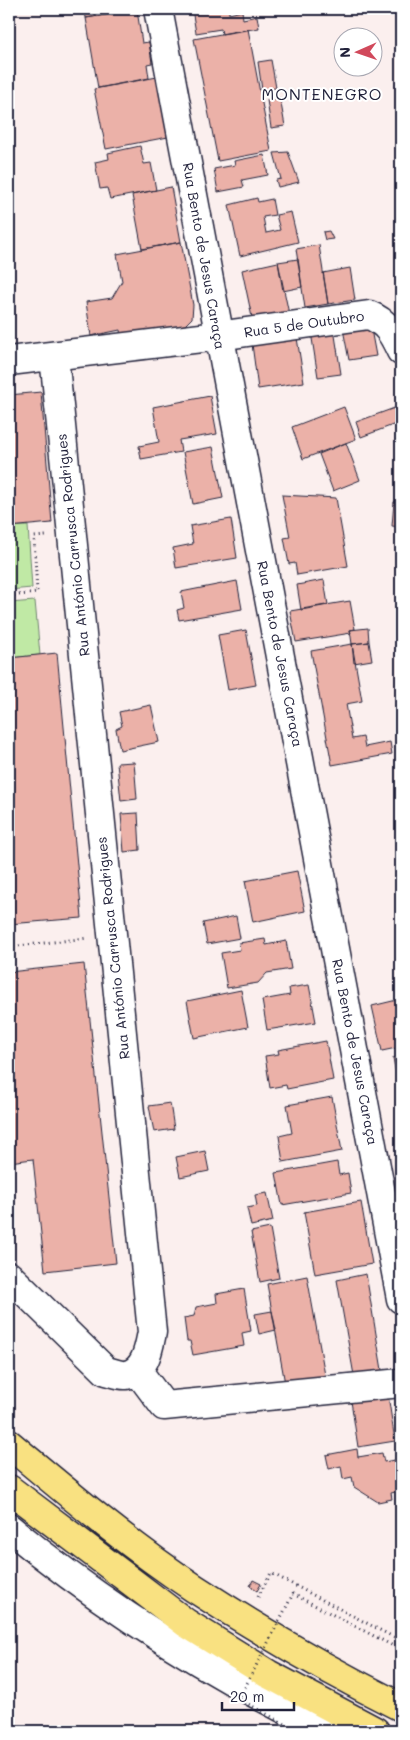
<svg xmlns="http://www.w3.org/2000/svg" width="410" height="1740" viewBox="0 0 410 1740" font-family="Mali,sans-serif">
	<rect width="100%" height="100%" fill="#fbefee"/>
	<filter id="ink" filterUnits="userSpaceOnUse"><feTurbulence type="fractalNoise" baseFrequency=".02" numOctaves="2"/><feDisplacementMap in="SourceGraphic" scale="10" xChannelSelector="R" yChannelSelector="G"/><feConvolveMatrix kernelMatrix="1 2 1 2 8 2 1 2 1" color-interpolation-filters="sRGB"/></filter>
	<g filter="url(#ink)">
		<path fill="#c0e9a5" stroke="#718670" d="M28,526L32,588L9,590V527Z
			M35,601L40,655L9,658V603Z"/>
		<path fill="#ebb1a8" stroke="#22223b" d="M85,9H142L86,18Z
			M192,9H229V14L242,11L243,19L257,16L259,28L222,34L221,29L196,33Z
			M137,10L142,43L149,42L152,63L147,64L149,78L98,88L86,18Z
			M248,29L271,151L218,161L194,39Z
			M271,60L276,88L262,90L258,62Z
			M157,77L168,137L106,149L94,89Z
			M280,98L285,126L271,128L267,100Z
			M140,146L144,164L151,163L156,190L110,199L107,188L100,189L95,162L109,159L108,153Z
			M288,152L299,182L278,187L276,180L281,179L274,153Z
			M264,155L268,175L242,180L244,187L218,192L214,169L235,165L234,161Z
			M171,187L181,242L142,249L132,195Z
			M257,198L258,202L272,199L275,215L263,217L266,233L280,230L276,215L291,212L298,242L240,256L229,205Z
			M329,231L333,239L325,240L323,232Z
			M181,242L193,305L192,318L185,325L121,337L120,330L91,336L86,302L112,298L122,281L117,254Z
			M319,245L328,304L305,308L296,249Z
			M298,259L302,287L283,291L278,262Z
			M278,262L289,314L253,322L242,270Z
			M350,268L355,300L328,304L323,273Z
			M370,324L376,356L349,360L343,329Z
			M334,329L341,374L318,377L311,332Z
			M297,338L304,382L258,389L252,344Z
			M41,392L52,523L9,527V395Z
			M210,396L217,434L179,440L181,452L141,459L139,446L159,442L153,407Z
			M400,406L401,422L361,437L356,422Z
			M344,407L356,439L303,459L292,427Z
			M346,443L360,480L333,491L319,454Z
			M213,447L223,498L193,504L183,452Z
			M282,495L336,498L348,566L297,575L295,563L289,564L284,538L290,537Z
			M401,499V527L392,526L394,502Z
			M231,519L237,558L176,568L173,548L193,544L190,526Z
			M324,580L328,605L301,610L297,585Z
			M237,581L242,609L179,620L177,610L184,608L181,592Z
			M350,601L355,629L350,630L351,633L296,642L290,611Z
			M368,628L369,642L352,644L350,630Z
			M246,630L256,685L228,690L218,635Z
			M369,642L372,660L354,663L352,644Z
			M352,644L362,701L346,704L352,739L363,737L365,747L390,742L392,754L332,765L311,651Z
			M57,653L82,918L9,924V658Z
			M151,705L159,742L120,750L116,729L122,726L119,712Z
			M134,762L137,799L121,801L117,763Z
			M138,813L140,850L124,852L121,814Z
			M297,871L305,911L253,922L245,881Z
			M236,916L240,938L207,944L203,923Z
			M265,939L266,945L286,941L291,969L267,973L258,983L227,988L221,953L240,950L239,943Z
			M84,964L116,1263L45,1271L33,1159L9,1162V972Z
			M309,985L316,1022L267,1030L262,1000L290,995L289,988Z
			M241,990L248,1027L194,1038L187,1001Z
			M401,999V1047L382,1051L372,1006Z
			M326,1041L333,1080L287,1089L286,1085L270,1088L265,1056L279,1054L278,1050Z
			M401,1056V1073L396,1074L393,1058Z
			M332,1097L342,1151L283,1162L279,1136L292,1133L287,1105Z
			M170,1103L174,1129L154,1132L149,1106Z
			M205,1151L209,1171L180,1177L176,1157Z
			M337,1162L339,1175L348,1173L351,1193L282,1205L276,1173Z
			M267,1193L273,1221L251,1226L247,1208L257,1206L255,1195Z
			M361,1202L372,1264L315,1274L304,1212Z
			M270,1228L279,1278L260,1282L251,1232Z
			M366,1274L383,1376L355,1381L337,1280Z
			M307,1276L326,1381L286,1389L267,1284Z
			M244,1289L251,1331L242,1333L244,1346L193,1355L190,1341H187L184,1318L194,1316L196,1307L217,1303L216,1294Z
			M272,1311L276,1330L259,1334L255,1314Z
			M388,1395L395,1441L358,1447L351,1401Z
			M357,1449L358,1457L382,1453L384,1462L394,1460L400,1491L391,1493L392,1499L378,1502L354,1487L352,1477L343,1479L341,1466L329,1469L326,1455Z
			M253,1580L261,1584L257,1591L250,1586Z"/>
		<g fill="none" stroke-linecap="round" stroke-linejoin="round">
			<defs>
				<path id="minor" d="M158,9L401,1299
					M9,361L218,336L369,315C387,322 393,334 401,351
					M9,1276L106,1371C112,1372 121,1376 126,1375C146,1371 149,1347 152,1332L54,356
					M137,1370L164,1406L401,1383
					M9,1528C107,1609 215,1676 328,1731"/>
				<path id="major" d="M9,1444C69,1494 129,1545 194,1588C260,1631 331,1672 401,1707
					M9,1489L186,1623L268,1674L375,1731"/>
			</defs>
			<use href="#minor" stroke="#22223b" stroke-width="31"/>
			<use href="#major" stroke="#22223b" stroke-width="31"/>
			<path stroke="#22223b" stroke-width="3" stroke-dasharray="1 4" stroke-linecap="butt" d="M9,596L37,593L34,537L46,536
				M9,947L88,938
				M258,1597L271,1573L401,1641"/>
			<use href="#minor" stroke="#fff" stroke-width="28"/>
			<use href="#major" stroke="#f9e181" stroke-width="28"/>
			<path stroke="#22223b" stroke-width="3" stroke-dasharray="1 4" stroke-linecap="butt" d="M298,1731L239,1699L293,1594L401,1650"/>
		</g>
	</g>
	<g text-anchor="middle" stroke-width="4" stroke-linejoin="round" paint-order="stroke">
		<g font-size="14" fill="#22223b" stroke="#fff">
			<text transform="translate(204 256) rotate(80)" y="5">Rua Bento de Jesus Caraça</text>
			<text transform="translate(304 324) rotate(-8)" y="5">Rua 5 de Outubro</text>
			<text transform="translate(73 545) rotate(-96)" y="5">Rua António Carrusca Rodrigues</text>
			<text transform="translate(280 654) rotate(79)" y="5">Rua Bento de Jesus Caraça</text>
			<text transform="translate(113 948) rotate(-96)" y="5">Rua António Carrusca Rodrigues</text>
			<text transform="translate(355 1052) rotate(79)" y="5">Rua Bento de Jesus Caraça</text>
		</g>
		<g font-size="16" letter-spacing="1" fill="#22223b" stroke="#fff">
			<text x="322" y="100">MONTENEGRO</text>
		</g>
	</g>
	<rect width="410" height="1740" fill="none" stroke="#fff" stroke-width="30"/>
	<rect x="15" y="15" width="380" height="1710" fill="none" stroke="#22223b" stroke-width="2" filter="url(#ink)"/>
	<g transform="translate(358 52) rotate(268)"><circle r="24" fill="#ffffff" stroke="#a7a7b1"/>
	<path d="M0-4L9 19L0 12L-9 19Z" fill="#d1495b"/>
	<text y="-8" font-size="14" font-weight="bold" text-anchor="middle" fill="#22223b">N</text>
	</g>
	<path d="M222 1702v8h72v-8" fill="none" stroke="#22223b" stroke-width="2.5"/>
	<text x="230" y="1702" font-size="15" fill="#22223b" stroke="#ffffff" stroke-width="4" paint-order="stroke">20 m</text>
</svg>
